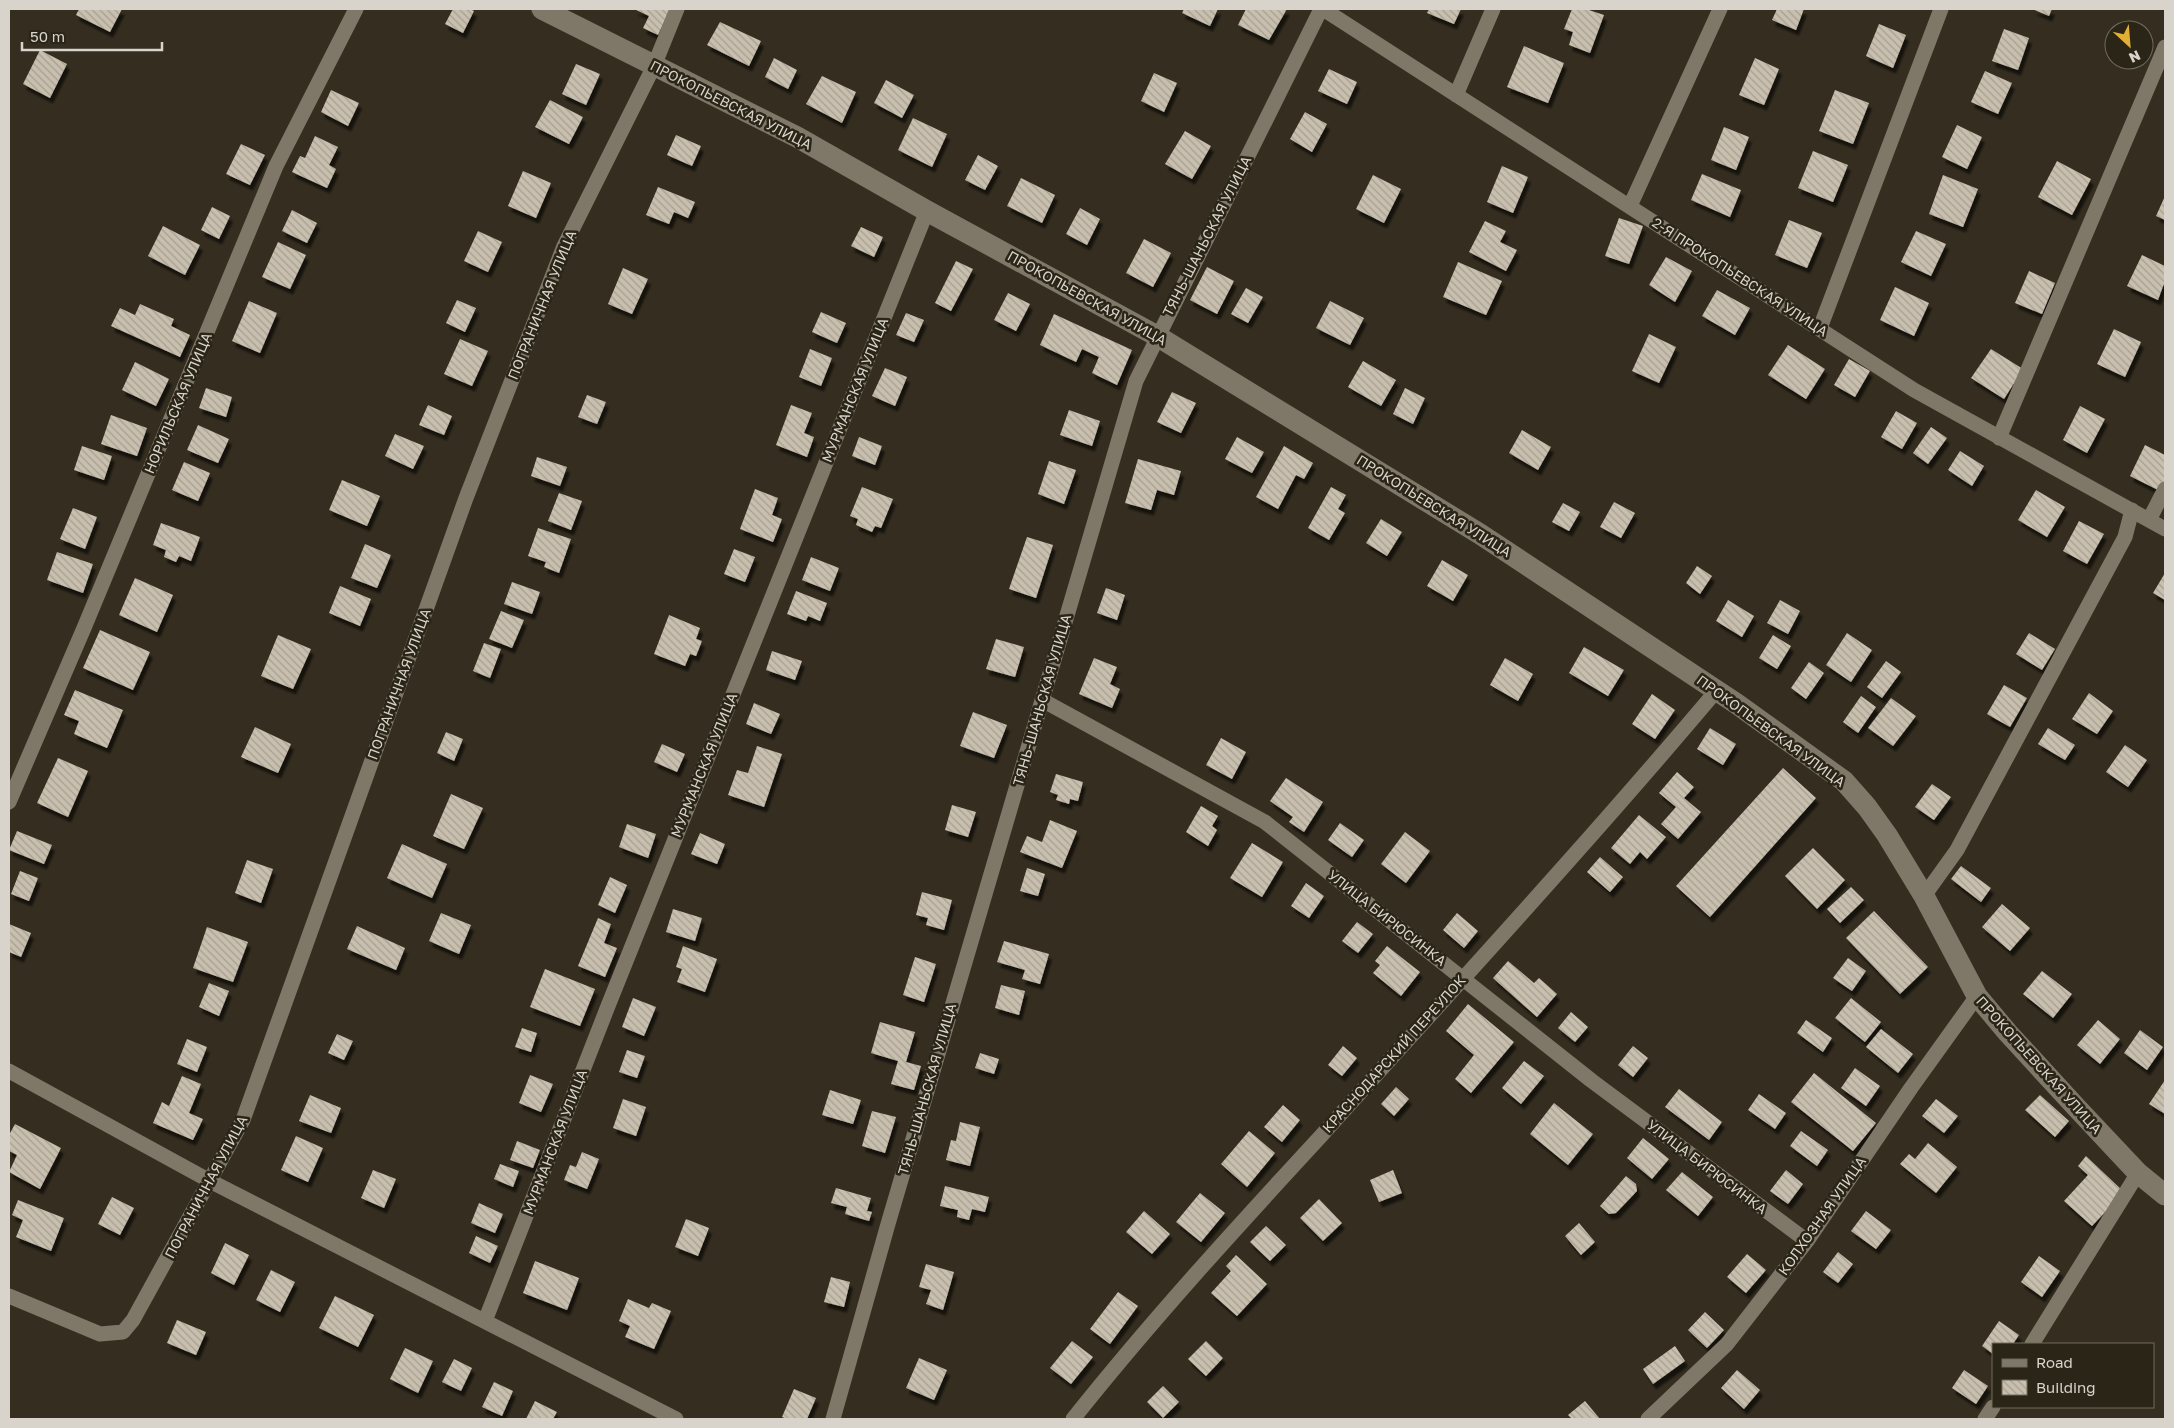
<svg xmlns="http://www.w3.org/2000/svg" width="2174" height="1428" viewBox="0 0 2174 1428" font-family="'Golos Text',sans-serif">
	<defs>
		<pattern id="building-back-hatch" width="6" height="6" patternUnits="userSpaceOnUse" patternTransform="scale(1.25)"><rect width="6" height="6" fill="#c8bfae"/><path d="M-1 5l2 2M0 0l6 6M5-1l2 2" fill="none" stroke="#a69f92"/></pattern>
		<filter id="shadow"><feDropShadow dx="3" dy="5.5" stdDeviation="1" flood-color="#0009"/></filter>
	</defs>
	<rect width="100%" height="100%" fill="#352e20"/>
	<path fill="url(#building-back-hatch)" filter="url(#shadow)" d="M79,9H122L110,32L76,15Z
		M453,9H470L474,11L463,33L445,24Z
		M634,9H670L658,35L643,28L649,16Z
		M1184,9H1218L1210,26L1182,13Z
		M1246,9H1287L1269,40L1238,25Z
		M1429,9H1461L1454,24L1427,13Z
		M1572,9H1586L1604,15L1590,53L1569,45L1573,32L1564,29Z
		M1777,9H1804L1796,30L1772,20Z
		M2032,9H2052L2049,16Z
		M720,22L761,41L749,66L707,45Z
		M1879,24L1906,35L1893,68L1866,56Z
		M2004,29L2029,38L2018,70L1992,61Z
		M1524,46L1564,63L1548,103L1507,87Z
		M40,50L67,64L50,98L23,84Z
		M774,58L797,70L788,89L765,77Z
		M1755,58L1779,69L1764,105L1739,95Z
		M576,64L600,74L586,105L562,94Z
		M1329,69L1357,82L1347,104L1318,91Z
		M1985,71L2012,83L1998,114L1971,102Z
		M1154,73L1177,83L1164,112L1141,101Z
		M822,76L856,92L842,123L806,104Z
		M886,80L914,95L902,118L874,103Z
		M331,90L359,103L348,126L321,112Z
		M1835,90L1869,103L1853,144L1819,131Z
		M550,100L583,117L569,144L535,127Z
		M1305,112L1327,124L1312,152L1290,139Z
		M913,118L947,134L932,167L898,150Z
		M1957,125L1982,137L1967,169L1942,157Z
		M1724,127L1749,137L1736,170L1711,160Z
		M1185,131L1211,146L1192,179L1165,164Z
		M676,135L701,146L692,166L667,155Z
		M315,136L338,147L329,165L336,169L327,188L292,172L300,156L305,158Z
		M241,144L265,155L250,185L226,174Z
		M1813,151L1848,165L1833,202L1798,188Z
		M978,155L998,166L985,190L965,180Z
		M2057,161L2091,179L2072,215L2038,197Z
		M1502,166L1528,177L1513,213L1487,202Z
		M523,171L551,183L536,218L508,206Z
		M1702,174L1741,190L1730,217L1691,200Z
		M1373,175L1401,189L1384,223L1356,209Z
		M1943,175L1978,189L1963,227L1929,214Z
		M1021,178L1055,195L1042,223L1007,206Z
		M658,187L695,202L688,218L674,212L669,224L646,215Z
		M2165,196V220L2156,216Z
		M212,207L230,216L219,239L201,230Z
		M1080,208L1100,219L1087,245L1066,234Z
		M292,210L317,223L307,243L282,231Z
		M1619,218L1643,226L1629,264L1605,256Z
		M1789,220L1822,233L1807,268L1775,255Z
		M1485,221L1506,231L1500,242L1517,250L1506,271L1469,252Z
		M163,226L200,245L185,275L148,256Z
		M861,227L883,237L874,257L851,246Z
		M478,231L502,242L488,272L464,261Z
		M1916,231L1946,244L1931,276L1901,262Z
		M1144,239L1171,253L1153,287L1126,273Z
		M278,242L306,255L290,289L262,277Z
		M2142,255L2165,266V281L2158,300L2127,286Z
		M1666,257L1692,271L1675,302L1649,285Z
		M956,261L973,269L951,311L935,303Z
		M1458,262L1502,281L1486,315L1443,297Z
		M1207,267L1234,281L1217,314L1190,300Z
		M623,268L648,279L632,314L608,304Z
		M2029,271L2055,283L2042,314L2015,303Z
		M1895,287L1929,303L1914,336L1880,320Z
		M1246,288L1263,297L1248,323L1231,314Z
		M1717,290L1750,308L1735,335L1702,316Z
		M1008,293L1030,304L1016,331L994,320Z
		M457,300L476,308L465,332L446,323Z
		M249,301L277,313L260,353L232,341Z
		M1330,301L1364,318L1350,345L1316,328Z
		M140,304L174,319L171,326L190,335L180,357L111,326L120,308L135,315Z
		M821,312L846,323L837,343L812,332Z
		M906,313L924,320L914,342L896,335Z
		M1054,314L1132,350L1117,385L1092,373L1099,357L1082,349L1076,362L1040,345Z
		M2114,329L2141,342L2125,377L2097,364Z
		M1649,334L1676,347L1659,383L1632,371Z
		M460,339L488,351L472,386L444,374Z
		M1788,345L1825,369L1806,399L1768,375Z
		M810,349L832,358L821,386L799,377Z
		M1991,349L2023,369L2004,399L1971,378Z
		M1849,359L1870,371L1855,397L1834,385Z
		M1363,361L1396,380L1381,406L1348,387Z
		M135,362L169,379L156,406L122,390Z
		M885,368L907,377L895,406L872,396Z
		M206,388L232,397L226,417L199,408Z
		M1405,388L1425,398L1413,424L1393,414Z
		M1172,392L1196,403L1181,433L1157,422Z
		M587,395L606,402L597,424L578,417Z
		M428,405L452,416L444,435L419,425Z
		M791,405L812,413L804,433L814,437L807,457L776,445Z
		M2080,406L2105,419L2087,453L2063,440Z
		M1069,410L1100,421L1092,446L1060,435Z
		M1896,411L1917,423L1902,449L1881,437Z
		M111,415L147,428L137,456L101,444Z
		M198,425L229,439L218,463L187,450Z
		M1931,427L1947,438L1928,464L1913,453Z
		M1522,430L1551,447L1538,470L1509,453Z
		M395,434L424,446L413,469L385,456Z
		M859,437L882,446L875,465L852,456Z
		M1237,437L1264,452L1252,473L1225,459Z
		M2145,445L2165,455V481L2160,491L2130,476Z
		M82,446L112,456L104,480L74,470Z
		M1284,446L1313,463L1304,479L1296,475L1278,509L1256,497Z
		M1960,451L1984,466L1972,486L1948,470Z
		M537,457L567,467L560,486L531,476Z
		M1138,459L1181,471L1174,495L1157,490L1151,510L1125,503Z
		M1049,461L1076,470L1064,504L1038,494Z
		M184,462L210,473L198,501L172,490Z
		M342,480L380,496L367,526L329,510Z
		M862,487L893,499L881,528L875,526L872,532L856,525L858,519L850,516Z
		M1331,487L1346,495L1338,509L1345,513L1329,540L1308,528Z
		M755,489L778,498L772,515L782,519L773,542L740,529Z
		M2036,490L2065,507L2047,537L2018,520Z
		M559,493L582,501L571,530L548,521Z
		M1614,502L1635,513L1621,538L1600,527Z
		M1563,503L1580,512L1569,531L1552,522Z
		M73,508L97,517L85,549L60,539Z
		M1381,519L1402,532L1387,556L1366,543Z
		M2079,521L2104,534L2087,564L2063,551Z
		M161,523L200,537L191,561L179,556L176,562L164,557L166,550L153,545Z
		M538,528L571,539L559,573L544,567L546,562L528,556Z
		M1027,537L1053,545L1036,598L1009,589Z
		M365,544L391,555L377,588L351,578Z
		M734,549L755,557L745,582L724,574Z
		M57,552L93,564L83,593L47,580Z
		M811,557L839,568L830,591L802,580Z
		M1442,560L1468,575L1453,601L1427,586Z
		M1697,566L1712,576L1700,594L1686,583Z
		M2165,573V600L2153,593Z
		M135,578L173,595L157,632L119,615Z
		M512,582L540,592L532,614L504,604Z
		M340,586L371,599L360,626L329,613Z
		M1106,588L1125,595L1117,620L1097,613Z
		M796,591L827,603L820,621L808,616L806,621L787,614Z
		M1728,600L1754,616L1742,637L1716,621Z
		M1780,600L1800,611L1788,634L1767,623Z
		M501,611L524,620L512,648L489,639Z
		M669,615L700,628L696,639L702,641L696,656L690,654L685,666L654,654Z
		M100,630L150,652L133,690L83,668Z
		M1847,633L1872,650L1851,682L1826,665Z
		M2029,633L2055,649L2042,670L2016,654Z
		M278,635L311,649L293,689L261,676Z
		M1773,635L1791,646L1777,669L1759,658Z
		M996,639L1024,647L1015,677L986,669Z
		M484,643L501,649L490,678L473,671Z
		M1584,647L1624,670L1608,696L1569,673Z
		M772,651L802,661L795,680L766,670Z
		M1094,658L1117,667L1110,684L1120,689L1112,708L1079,694Z
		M1505,658L1533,674L1518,701L1490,685Z
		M1886,661L1901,672L1882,698L1867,687Z
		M1809,662L1824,673L1806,699L1791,688Z
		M2004,685L2027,698L2010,727L1987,714Z
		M75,690L123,710L107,748L74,734L79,721L64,715Z
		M2089,693L2113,711L2097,734L2072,719Z
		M1652,694L1675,710L1655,739L1632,724Z
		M1861,696L1876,707L1858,733L1843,722Z
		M1891,698L1916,716L1893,746L1868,728Z
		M754,703L780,714L771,734L746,724Z
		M973,712L1007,725L994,758L960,746Z
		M255,727L291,744L278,773L241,757Z
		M1710,728L1736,744L1723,765L1697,749Z
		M2048,728L2075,745L2065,760L2038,744Z
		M446,732L463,739L454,761L437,753Z
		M1221,738L1246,752L1232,779L1206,765Z
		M662,744L685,754L677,772L654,762Z
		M2125,745L2147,760L2128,787L2106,772Z
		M757,746L782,754L764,807L728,795L737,770L748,773Z
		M58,758L88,771L68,817L37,803Z
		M1783,768L1816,798L1710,917L1676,886Z
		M1677,772L1694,787L1684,798L1701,812L1678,839L1661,824L1676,807L1659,793Z
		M1056,774L1083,782L1078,801L1070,799L1069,804L1056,800L1058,795L1050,792Z
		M1286,778L1323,802L1304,832L1289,822L1293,817L1270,801Z
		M1932,784L1951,797L1934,820L1915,807Z
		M451,794L483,808L464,849L433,836Z
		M952,805L976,812L968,837L945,830Z
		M1201,806L1218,816L1212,826L1217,830L1208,846L1186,832Z
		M1639,815L1666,837L1647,859L1640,852L1630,864L1611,848Z
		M1050,820L1077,831L1062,868L1020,852L1027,836L1042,842Z
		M1340,823L1364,840L1352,857L1328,840Z
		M627,824L656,834L648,858L619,847Z
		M17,831L52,845L44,864L9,850Z
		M1405,832L1430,851L1406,883L1381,864Z
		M700,833L725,844L717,864L691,854Z
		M1252,843L1283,862L1262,897L1230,878Z
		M402,844L447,864L432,898L387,878Z
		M1813,848L1845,880L1817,909L1785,876Z
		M1600,857L1623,877L1610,892L1587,872Z
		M247,860L273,869L261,903L235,893Z
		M1961,866L1991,888L1981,902L1951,879Z
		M1027,868L1045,874L1038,896L1020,891Z
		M20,871L38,878L29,901L11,894Z
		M610,877L627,885L615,913L598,905Z
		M1306,883L1324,896L1309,918L1291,906Z
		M1851,887L1864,900L1840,923L1827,909Z
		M922,892L952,900L944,930L926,925L928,918L916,915Z
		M2002,904L2030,928L2010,951L1982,927Z
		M673,909L702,918L695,941L666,932Z
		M1874,911L1928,967L1900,994L1846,938Z
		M441,913L471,925L459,954L429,941Z
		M1457,913L1478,931L1464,948L1443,930Z
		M598,918L611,924L604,943L617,948L605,977L578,966Z
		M1357,922L1373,934L1358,953L1342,941Z
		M9,924L31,933L21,957L9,952Z
		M357,926L405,948L396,970L347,949Z
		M207,927L248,942L233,982L193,968Z
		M1004,941L1049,954L1040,984L1022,979L1025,970L997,962Z
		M683,946L717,959L705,992L677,982L682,969L676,967Z
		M1387,946L1420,972L1401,996L1373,973L1380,965L1375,961Z
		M915,957L936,964L924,1002L903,995Z
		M1848,958L1866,971L1852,991L1833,978Z
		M1508,961L1534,983L1539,978L1557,994L1537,1017L1493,978Z
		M545,969L595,989L580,1026L530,1007Z
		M2042,971L2072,994L2053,1018L2023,994Z
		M209,983L229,991L219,1016L199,1007Z
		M1001,985L1025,991L1019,1015L995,1008Z
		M633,998L656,1007L644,1036L622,1027Z
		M1851,998L1881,1022L1865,1042L1835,1018Z
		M1468,1004L1514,1042L1471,1093L1455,1079L1474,1055L1446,1031Z
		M1571,1012L1588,1027L1575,1042L1558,1028Z
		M1806,1020L1832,1038L1823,1052L1797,1033Z
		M2098,1020L2120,1039L2100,1064L2077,1045Z
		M880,1022L915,1032L906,1062L921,1066L914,1090L891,1084L898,1061L871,1053Z
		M522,1028L537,1033L531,1052L515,1047Z
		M1881,1029L1913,1054L1898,1073L1866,1047Z
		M2140,1030L2163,1047L2147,1070L2124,1053Z
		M337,1034L353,1041L344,1060L328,1053Z
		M187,1039L207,1047L197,1072L177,1064Z
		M1343,1046L1357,1058L1342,1076L1328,1065Z
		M1633,1046L1648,1058L1633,1077L1618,1065Z
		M627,1050L645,1056L637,1078L619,1072Z
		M980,1053L999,1059L994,1074L975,1068Z
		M1524,1061L1544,1076L1521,1104L1502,1088Z
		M1855,1068L1880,1086L1866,1106L1841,1088Z
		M1814,1073L1876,1123L1853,1151L1791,1102Z
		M530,1075L553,1084L541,1112L519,1103Z
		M182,1076L201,1084L189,1113L203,1119L193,1140L153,1123L162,1102L169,1106Z
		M2165,1080V1114L2149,1104Z
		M1396,1087L1409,1099L1394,1116L1381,1104Z
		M1679,1089L1722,1122L1709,1140L1665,1107Z
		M830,1090L861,1100L853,1124L822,1115Z
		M1759,1094L1786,1113L1775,1129L1748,1110Z
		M310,1095L341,1108L331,1133L299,1121Z
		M2040,1095L2069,1121L2055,1137L2025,1110Z
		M623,1099L646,1107L636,1136L613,1128Z
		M1936,1099L1958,1116L1944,1133L1922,1116Z
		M1554,1103L1593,1134L1568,1165L1530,1134Z
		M1283,1105L1300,1120L1282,1142L1264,1127Z
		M872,1111L896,1117L885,1153L862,1146Z
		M960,1122L980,1127L970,1166L946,1160L951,1140L956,1141Z
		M15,1124L61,1148L40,1189L9,1172L17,1155L9,1151V1135Z
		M1249,1131L1275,1153L1247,1187L1221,1164Z
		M1801,1131L1828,1150L1817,1166L1790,1146Z
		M296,1136L323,1148L308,1182L281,1170Z
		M1643,1138L1669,1159L1652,1179L1627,1158Z
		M517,1141L540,1150L533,1168L510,1160Z
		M1928,1143L1957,1167L1936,1193L1900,1164L1909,1154L1915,1159Z
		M582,1152L599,1159L587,1189L564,1180L570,1165L576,1167Z
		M2086,1156L2124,1192L2092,1226L2064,1201L2088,1175L2078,1166Z
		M500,1164L519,1171L513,1187L494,1179Z
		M373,1170L396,1179L384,1208L361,1198Z
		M1393,1170L1402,1193L1379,1202L1370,1180Z
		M1786,1170L1803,1184L1788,1204L1770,1191Z
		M1682,1172L1713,1197L1698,1216L1666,1190Z
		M1626,1176L1636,1184L1637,1191L1616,1213L1609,1214L1600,1206Z
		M945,1186L989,1197L985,1212L972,1209L969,1220L957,1217L958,1210L940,1206Z
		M836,1188L871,1198L867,1211L872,1212L869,1221L845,1214L847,1207L831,1203Z
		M1200,1193L1225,1213L1201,1242L1176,1222Z
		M112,1197L134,1208L120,1235L98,1224Z
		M1319,1199L1342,1223L1323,1241L1300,1218Z
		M18,1200L64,1218L51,1251L16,1237L23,1220L12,1215Z
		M479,1203L503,1214L495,1233L471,1223Z
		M1144,1211L1170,1234L1152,1254L1126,1232Z
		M1866,1211L1891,1230L1876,1249L1851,1231Z
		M686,1219L709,1228L698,1256L675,1247Z
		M1579,1223L1595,1242L1581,1255L1565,1236Z
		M1266,1226L1286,1245L1270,1261L1250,1242Z
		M476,1236L498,1246L490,1263L469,1253Z
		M225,1243L249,1255L234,1285L211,1273Z
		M1838,1252L1853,1264L1838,1283L1823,1272Z
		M1747,1254L1766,1270L1746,1293L1727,1277Z
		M1236,1255L1267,1284L1237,1316L1211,1293L1231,1271L1226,1266Z
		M2039,1256L2060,1271L2042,1297L2021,1282Z
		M535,1261L579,1278L567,1310L523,1293Z
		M926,1264L954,1272L943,1310L926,1304L931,1290L919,1287Z
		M271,1270L295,1282L280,1312L256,1300Z
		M831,1277L850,1282L844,1307L824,1302Z
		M1118,1292L1138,1306L1110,1344L1090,1329Z
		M335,1296L374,1315L358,1347L319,1328Z
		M628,1299L649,1308L652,1303L671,1311L654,1349L625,1337L630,1326L619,1321Z
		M1705,1312L1724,1330L1707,1348L1688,1330Z
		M177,1320L206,1332L196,1355L167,1343Z
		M1999,1321L2019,1335L2013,1344H1993V1354L1982,1346Z
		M1072,1341L1093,1357L1071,1384L1050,1368Z
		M1206,1341L1223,1358L1206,1376L1188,1359Z
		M1675,1346L1685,1361L1653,1384L1643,1369Z
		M405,1348L433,1361L418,1393L390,1379Z
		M919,1358L947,1370L934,1400L906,1388Z
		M454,1359L472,1368L461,1391L442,1382Z
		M1737,1370L1760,1390L1744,1409L1721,1388Z
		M1964,1370L1988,1386L1976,1404L1952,1388Z
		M494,1382L513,1391L502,1416L482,1407Z
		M1163,1386L1179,1402L1163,1418L1147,1402Z
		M794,1389L816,1398L807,1419H787L782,1417Z
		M535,1401L557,1412L553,1419H526Z
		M1585,1401L1600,1419H1572L1568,1415Z"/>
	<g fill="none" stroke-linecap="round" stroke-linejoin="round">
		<path stroke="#7f7868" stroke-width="15" d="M1323,9L1914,390L2165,529
			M1456,95L1493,9
			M1630,206L1720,9
			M1820,328L1941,9
			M1999,438L2165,47
			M2149,520L2165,489
			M1042,700L1265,822L1592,1081L1807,1241
			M9,802L84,628L276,166L356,9
			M1924,896L1957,850L2125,537L2132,510
			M9,1071L210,1181L676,1419
			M9,1296L100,1334L123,1332L133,1320L243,1120L466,498L564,246L654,66L677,9
			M485,1321L608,1006L927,211
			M2032,1344L2138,1173
			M833,1419L888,1224L1136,381L1321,9
			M1073,1419C1151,1321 1236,1228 1321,1136C1454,988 1589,842 1717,690
			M1648,1419L1727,1344L1807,1241L1911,1088L1977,996
			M1985,1419L1993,1407"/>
		<path stroke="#7f7868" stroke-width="21" d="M542,9L797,137L927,211L1157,336L1480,534L1737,704L1844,781L1867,807L1887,835L1924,896L1977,996L2008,1033L2076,1107L2138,1173L2165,1195"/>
	</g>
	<g text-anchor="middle" stroke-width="5" stroke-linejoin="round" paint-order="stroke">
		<g font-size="14" fill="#d8d4cb" stroke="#2b2517">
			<text transform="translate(731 105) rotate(27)" y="5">ПРОКОПЬЕВСКАЯ УЛИЦА</text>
			<text transform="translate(1207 236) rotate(-63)" y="5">ТЯНЬ-ШАНЬСКАЯ УЛИЦА</text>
			<text transform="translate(1740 277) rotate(33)" y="5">2-Я ПРОКОПЬЕВСКАЯ УЛИЦА</text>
			<text transform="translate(1087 298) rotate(29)" y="5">ПРОКОПЬЕВСКАЯ УЛИЦА</text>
			<text transform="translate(542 305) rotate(-68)" y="5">ПОГРАНИЧНАЯ УЛИЦА</text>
			<text transform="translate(855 390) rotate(-68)" y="5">МУРМАНСКАЯ УЛИЦА</text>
			<text transform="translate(178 403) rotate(-67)" y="5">НОРИЛЬСКАЯ УЛИЦА</text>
			<text transform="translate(1434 506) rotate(32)" y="5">ПРОКОПЬЕВСКАЯ УЛИЦА</text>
			<text transform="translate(399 684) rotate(-70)" y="5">ПОГРАНИЧНАЯ УЛИЦА</text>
			<text transform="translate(1042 700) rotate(-74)" y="5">ТЯНЬ-ШАНЬСКАЯ УЛИЦА</text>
			<text transform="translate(1771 731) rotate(36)" y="5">ПРОКОПЬЕВСКАЯ УЛИЦА</text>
			<text transform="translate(704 765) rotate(-68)" y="5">МУРМАНСКАЯ УЛИЦА</text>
			<text transform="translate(1387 918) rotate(38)" y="5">УЛИЦА БИРЮСИНКА</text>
			<text transform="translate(1394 1054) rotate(-48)" y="5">КРАСНОДАРСКИЙ ПЕРЕУЛОК</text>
			<text transform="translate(2039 1065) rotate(48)" y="5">ПРОКОПЬЕВСКАЯ УЛИЦА</text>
			<text transform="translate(927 1089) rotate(-74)" y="5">ТЯНЬ-ШАНЬСКАЯ УЛИЦА</text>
			<text transform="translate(555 1142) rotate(-69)" y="5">МУРМАНСКАЯ УЛИЦА</text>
			<text transform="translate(1707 1167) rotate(37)" y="5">УЛИЦА БИРЮСИНКА</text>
			<text transform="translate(206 1187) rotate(-62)" y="5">ПОГРАНИЧНАЯ УЛИЦА</text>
			<text transform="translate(1822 1216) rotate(-55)" y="5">КОЛХОЗНАЯ УЛИЦА</text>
		</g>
	</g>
	<rect width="2174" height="1428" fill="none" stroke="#d8d4cb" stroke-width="20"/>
	<rect x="1992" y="1343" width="162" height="65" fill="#2b2517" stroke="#706b5f"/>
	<rect x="2002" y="1359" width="25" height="8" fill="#7f7868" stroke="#706b5f"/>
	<text x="2036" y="1368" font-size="15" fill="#d8d4cb">Road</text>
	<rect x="2002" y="1380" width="25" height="15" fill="url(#building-back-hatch)" stroke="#706b5f"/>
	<text x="2036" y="1393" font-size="15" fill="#d8d4cb">Building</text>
	<g transform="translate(2129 45) rotate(154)"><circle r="24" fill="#2b2517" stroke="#706b5f"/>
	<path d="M0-4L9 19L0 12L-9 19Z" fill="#e1af34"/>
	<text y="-8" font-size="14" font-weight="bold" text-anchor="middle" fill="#d8d4cb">N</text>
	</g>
	<path d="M22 42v8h140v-8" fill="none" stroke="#d8d4cb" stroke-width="2.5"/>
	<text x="30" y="42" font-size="15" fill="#d8d4cb" stroke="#2b2517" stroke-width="4" paint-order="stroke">50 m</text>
</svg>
